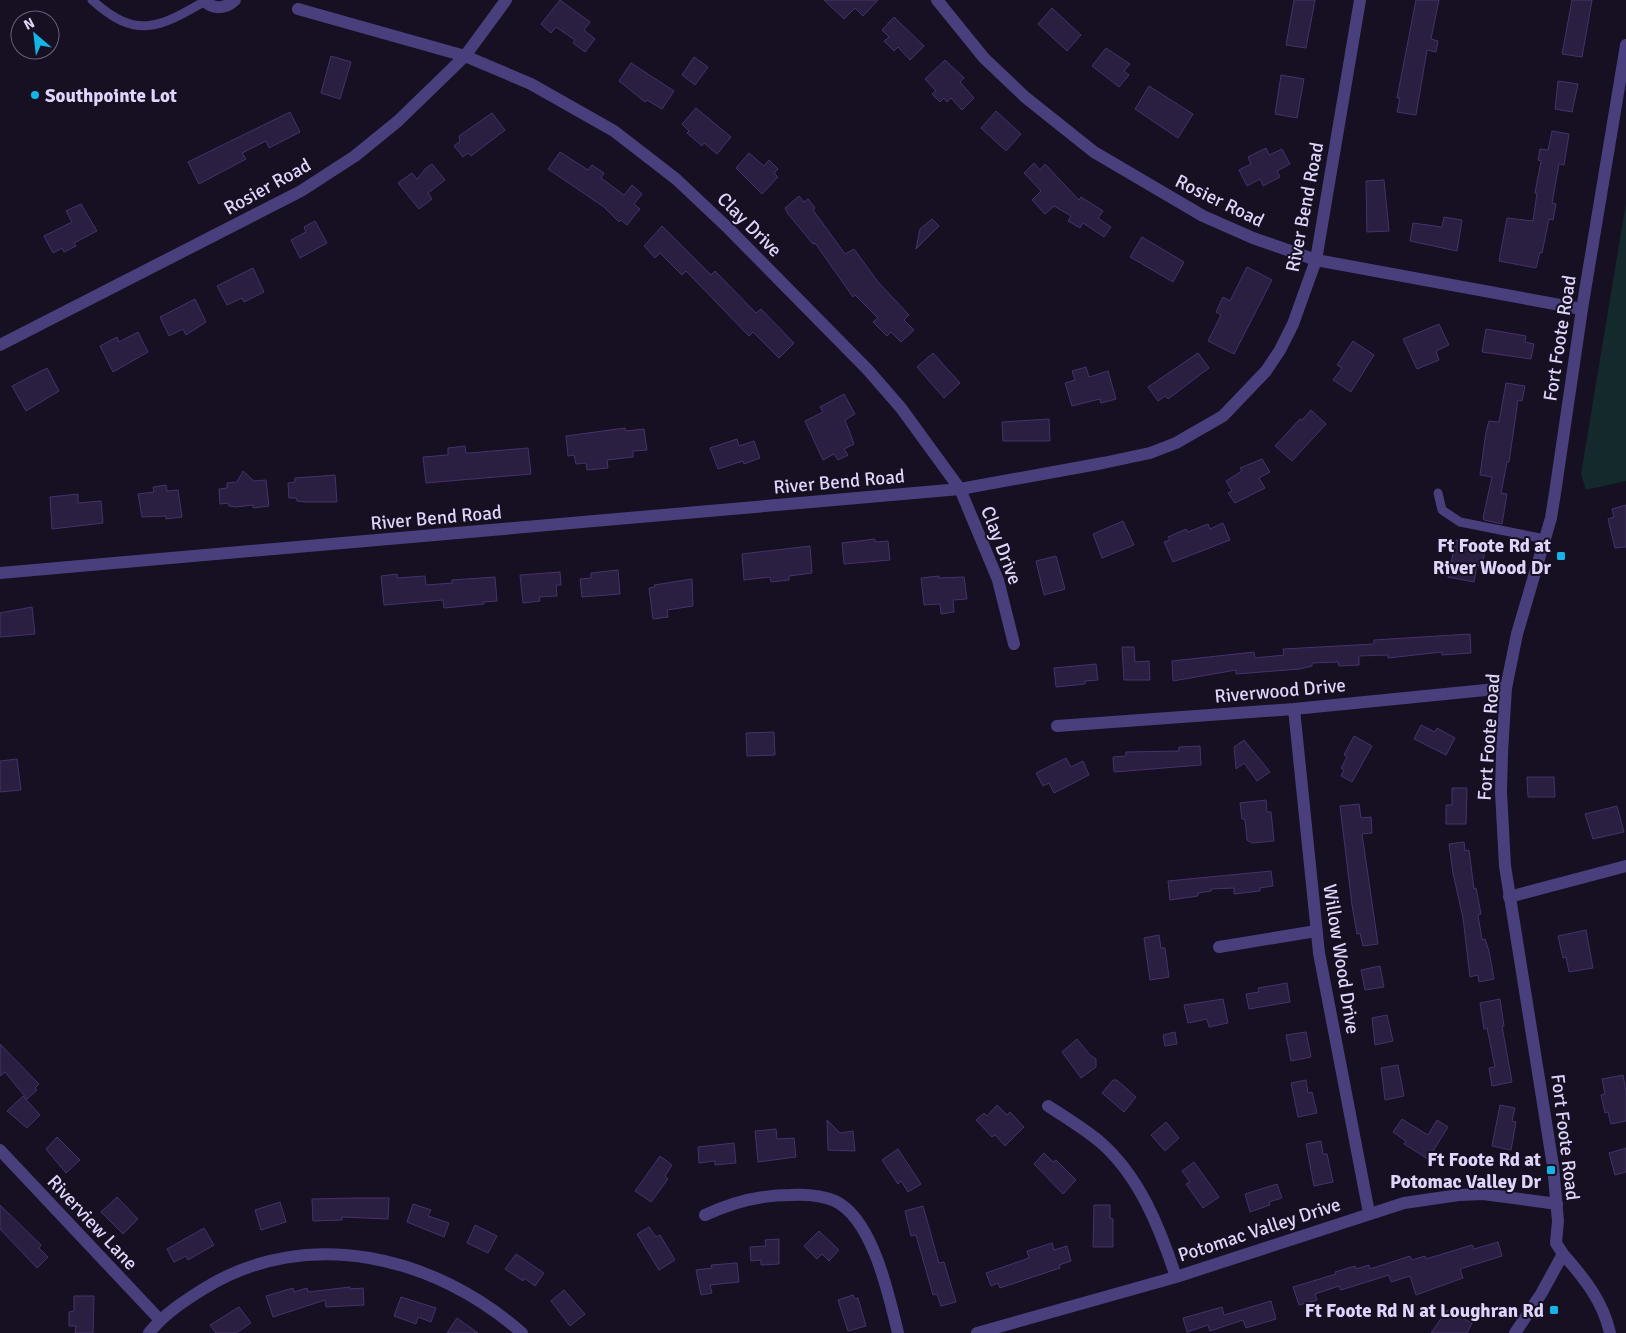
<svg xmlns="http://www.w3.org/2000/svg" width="1626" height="1333" viewBox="0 0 1626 1333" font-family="Signika,sans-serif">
	<rect width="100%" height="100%" fill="#161022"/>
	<path fill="#14292b" d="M1626,203V481L1586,490L1581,474Z"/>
	<path fill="#2a1e41" stroke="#45326b" d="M560,0L590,22L584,30L595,39L585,52L573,43L575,40L556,27L551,33L541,24Z
		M824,0H878L863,16L855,8L844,19Z
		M1294,0H1315L1306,48L1286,45Z
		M1416,0H1439L1431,39L1438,41L1436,52L1427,50L1416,115L1397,112L1400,98H1397Z
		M1572,0H1592L1582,57L1562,54Z
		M1052,8L1081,35L1067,51L1038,24Z
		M894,17L924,46L910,60L898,47L894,51L884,41L889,37L882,30Z
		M1106,48L1130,64L1124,71L1129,75L1119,87L1092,66Z
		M331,56L351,62L340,99L321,93Z
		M694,57L708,67L695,85L682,75Z
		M945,60L964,78L960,82L974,98L962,110L951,98L947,102L944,98L940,102L932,94L936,91L925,79Z
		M631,63L674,91L662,109L647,100L645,102L619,81Z
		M1281,75L1304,79L1297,118L1275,114Z
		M1558,81L1578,84L1572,112L1555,109Z
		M1149,86L1193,114L1178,138L1135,109Z
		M696,108L731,137L717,154L704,143L702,146L687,133L689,131L682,124Z
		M996,111L1021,134L1006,151L981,128Z
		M290,112L300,132L269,148L266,141L242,153L246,159L199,184L188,162Z
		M492,113L505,130L471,156L468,153L463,157L454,146L460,141L459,136Z
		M1552,131L1569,134L1564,165L1559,164L1552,203L1556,204L1553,220L1549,219L1542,253L1540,252L1536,268L1499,261L1507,218L1533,221L1537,193H1535L1541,161L1538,160L1540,149L1548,150Z
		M1266,148L1269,155L1282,149L1290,164L1277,171L1280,177L1263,186L1260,179L1247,186L1239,170L1251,164L1248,157Z
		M560,152L588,170L592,165L604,173L601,178L624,195L632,185L642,194L634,204L640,209L627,225L621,220L619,222L604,207L548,169Z
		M749,153L764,166L769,160L778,169L774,173L778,177L762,194L736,168Z
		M1034,163L1040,170L1045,164L1079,200L1081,197L1103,211L1098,218L1111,227L1104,237L1083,223L1080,228L1068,221L1071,216L1054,206L1045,214L1032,200L1041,191L1024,173Z
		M432,164L445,180L428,193L432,199L419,209L398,183L412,173L417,179L426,168Z
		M1384,180L1389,231L1367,232L1366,181Z
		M799,196L804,202L808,199L815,208L813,210L845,254L854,249L878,282L909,315L904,320L914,330L901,342L891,332L887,336L873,322L878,318L855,295L853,297L815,243L813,244L788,214L785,208Z
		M81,204L97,231L74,243L76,246L64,252L62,248L53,253L44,236L72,222L66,211Z
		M1444,217L1462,220L1457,251L1410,241L1413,223L1442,227Z
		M932,219L939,226L916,249L920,229Z
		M315,221L327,243L300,258L291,240L306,232L304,227Z
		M662,226L711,275L715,271L756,313L761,309L794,343L779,358L753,332L749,336L686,271L682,275L660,253L655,258L644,246Z
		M1142,237L1184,262L1173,282L1130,257Z
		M1247,267L1272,280L1234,354L1208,341L1221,315L1216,312L1223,297L1230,301Z
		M253,268L264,292L244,302L242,298L227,305L217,286Z
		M195,299L206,322L186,335L183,329L169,336L160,317Z
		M1439,324L1449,345L1436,351L1439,360L1417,369L1403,339Z
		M1486,329L1526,336L1525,342L1534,344L1531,359L1482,352Z
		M138,332L148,352L113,372L100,346L117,337L119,342Z
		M1353,341L1374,355L1351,392L1333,380L1342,368L1337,365Z
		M933,353L960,383L944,398L917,367Z
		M1198,353L1209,368L1168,399L1165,396L1158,401L1148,387Z
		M1086,367L1089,377L1108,371L1116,399L1101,403L1100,399L1072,406L1065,383L1075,380L1072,371Z
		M47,368L59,391L26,411L12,386Z
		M1506,383L1525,386L1522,401L1518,400L1509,462H1507L1501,493L1507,494L1502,524L1484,520L1483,518L1492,477L1480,475L1486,432L1489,421L1499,422Z
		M844,394L855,414L845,420L854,444L844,449L848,455L838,460L834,454L823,460L805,421L823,412L820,407Z
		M1311,410L1326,424L1292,461L1275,446L1300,419L1302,420Z
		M1049,419L1050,441H1003L1002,422Z
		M625,428L626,431L644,429L647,450L633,451V457L607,460L608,468L587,470L586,463L576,464L574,455L568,456L566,436Z
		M737,439L739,446L754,441L760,458L744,464L743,461L718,469L710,448Z
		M465,446L466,453H469L528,448L531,474L426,483L423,457L448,455V448Z
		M1262,459L1270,472L1259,478L1265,488L1235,503L1228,493L1232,491L1226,481L1242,471L1240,468Z
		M243,471L254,481L266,480L269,506L253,508V505L236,507L229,506L228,503L220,504L219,489L227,488V483L237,482Z
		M335,475L337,502H305L297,501L296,498H289L288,483L295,482V478Z
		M166,485L167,491L178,490L182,517L166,519V516L142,517L138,494L154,492L153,487Z
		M78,494V503L101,501L103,523L52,529L50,497Z
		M1626,505V547L1615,548L1608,519L1614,517L1612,509Z
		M1123,521L1134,545L1102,558L1093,534Z
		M1223,523L1230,540L1173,562L1164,542L1170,540L1168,537L1186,529L1188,532L1208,524L1210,529Z
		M875,539V542L888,541L890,560L844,564L842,543Z
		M1456,540L1486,546L1482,566L1477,565L1474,582L1448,577Z
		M810,546L812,573L789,576V580L771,582L770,577L744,580L742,554Z
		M1056,556L1065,589L1044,595L1036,561Z
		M618,570L620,594L582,597L580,579L591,578V573Z
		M560,572L561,585H556L557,596L539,597L540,601L523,603L520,575Z
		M397,574V578L425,576L426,585L452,583V580L495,577L497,601L483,602L484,604L444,608L443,600L384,605L381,576Z
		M939,576V578L964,577L967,599L953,600L954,612L941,614L940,604L924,605L921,578Z
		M692,579L693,606L667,610L668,617L653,619L649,588L655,587L654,585Z
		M32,607L35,634L0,637V613Z
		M1470,634L1471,653L1442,655V652L1388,658V655L1359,656V665L1339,666L1338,662L1312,663V666L1300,669L1236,674V670L1173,681L1172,661L1254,652L1255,658L1284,655L1283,649L1374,644V640Z
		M1122,647H1134L1135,662L1149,661L1150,680H1124Z
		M1096,664L1098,680L1085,681V684L1056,687L1054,668Z
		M1421,725L1435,732L1437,728L1455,738L1446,755L1414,739Z
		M774,732L775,755L747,756L746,733Z
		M1354,736L1372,746L1352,782L1341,776L1344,770L1341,768L1347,757L1344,755Z
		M1244,740L1270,772L1257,781L1244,763L1236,769L1234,747Z
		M1200,746L1201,765L1114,772L1113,757L1126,756V752L1179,751V747Z
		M1066,758L1071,767L1083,761L1089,775L1054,793L1049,783L1043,786L1036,773Z
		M17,759L21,790L0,792V761Z
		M1527,777H1554L1555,797H1528Z
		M1452,788H1467L1466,824H1446V805H1452Z
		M1266,800L1267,812H1271L1274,841L1252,843L1247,840L1245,819H1242L1240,803Z
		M1359,804L1361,818L1371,817L1372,833L1362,834L1378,944L1363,946L1360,933L1357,934L1352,905L1340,806Z
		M1617,806L1624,832L1593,839L1585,814Z
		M1464,842L1465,851L1469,850L1474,889L1476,888L1481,914L1478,915L1482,940L1485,939L1489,951L1494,979L1479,982L1478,975L1470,977L1463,918L1453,873L1449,844Z
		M1271,871L1273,886L1260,888V891L1234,894V888L1211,889V891L1198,893V896L1170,900L1168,881Z
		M1586,930L1593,968L1569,972L1566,957L1563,958L1558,936Z
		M1159,935L1161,948H1165L1169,977L1150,980L1144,938Z
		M1380,966L1384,987L1365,990L1361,970Z
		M1287,983L1290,1002L1249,1009L1246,994L1259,992L1258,988Z
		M1223,999L1228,1023L1209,1027L1207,1019L1188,1023L1184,1005Z
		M1500,999L1504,1026H1502L1512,1082L1492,1086L1489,1068L1495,1067L1487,1028L1484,1029L1480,1003Z
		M1387,1015L1393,1041L1375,1045L1372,1018Z
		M1175,1032L1177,1044L1165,1046L1163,1035Z
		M1306,1032L1311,1057L1291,1061L1286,1035Z
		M1077,1039L1090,1055L1096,1059V1067L1081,1078L1062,1052Z
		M0,1044L39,1084L35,1088L37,1090L27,1099L5,1072L0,1076Z
		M1398,1065L1404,1096L1385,1100L1381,1068Z
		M1623,1075L1626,1091V1121L1611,1124L1608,1112L1605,1113L1601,1095L1605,1094L1602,1079Z
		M1113,1080H1117L1136,1097L1124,1112L1102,1093Z
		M1306,1080L1308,1093L1312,1092L1317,1113L1298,1117L1291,1083Z
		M23,1096L40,1115L27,1128L7,1111Z
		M997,1105L1007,1115L1010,1112L1024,1127L1005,1146L995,1135L992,1137L976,1120L984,1113L987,1116Z
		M1500,1105L1515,1108L1512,1121L1516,1122L1511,1150L1492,1146Z
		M1402,1119L1428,1135L1437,1120L1448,1127L1428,1159L1404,1144L1406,1141L1393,1132Z
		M827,1120L840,1133L853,1131L855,1151L828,1150Z
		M1166,1122L1179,1138L1165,1151L1151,1135Z
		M776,1129L777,1139L794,1138L796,1157L758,1162L755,1131Z
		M57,1137L80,1160L66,1173L46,1149Z
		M1321,1141L1323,1154H1327L1333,1182L1314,1186L1306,1144Z
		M734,1143L736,1163L715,1165V1161L699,1163L698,1147Z
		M1626,1148V1172L1615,1175L1609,1153Z
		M898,1149L921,1184L908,1192L901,1181L898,1184L882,1160Z
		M1044,1153L1053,1162L1056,1160L1076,1180L1063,1194L1034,1164Z
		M660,1156L672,1165L665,1176L668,1179L651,1202L635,1191Z
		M1194,1162L1219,1197L1203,1208L1186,1184L1190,1182L1182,1171Z
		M1277,1184L1282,1198L1269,1202L1270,1205L1250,1212L1245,1194Z
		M117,1197L138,1219L123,1234L101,1212Z
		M355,1198H389L388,1219L342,1217V1220L313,1221L312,1199Z
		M280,1202L286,1222L261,1230L255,1210Z
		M413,1204L431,1210L428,1216L449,1223L444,1237L407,1222Z
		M0,1205L41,1245L39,1248L48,1257L37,1268L0,1229Z
		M1094,1205H1110V1218L1113,1219V1247H1093Z
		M923,1206L939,1263L944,1262L956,1302L941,1306L937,1294L933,1295L916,1235L911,1236L905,1211Z
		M475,1225L497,1236L488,1253L467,1243Z
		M649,1227L656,1237L660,1235L675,1260L659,1270L637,1234Z
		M204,1228L214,1245L188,1260L186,1256L174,1262L167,1249Z
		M819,1231L839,1250L829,1261L822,1254L817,1259L804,1246Z
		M779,1239V1264L761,1265V1260L751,1261L750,1247L766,1246L765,1240Z
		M1498,1242L1502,1256L1460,1269L1463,1278L1416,1295L1410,1276L1391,1282L1389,1275L1341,1290L1339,1286L1315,1294L1317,1300L1299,1305L1293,1287L1336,1274L1335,1272L1355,1266L1356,1269L1369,1265L1370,1269L1410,1256L1412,1260L1425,1256L1426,1259L1472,1245L1474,1249Z
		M1052,1243L1054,1250L1067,1246L1071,1261L1059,1265L1060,1268L1000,1288L998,1283L991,1286L986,1273L1029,1258L1027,1251Z
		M516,1254L544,1273L535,1286L524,1278L523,1281L505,1269Z
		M737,1263L739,1282L710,1285L712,1293L701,1295L696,1270L712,1268L711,1265Z
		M350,1287V1289L363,1288L364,1305L326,1307L325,1300L273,1317L266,1296L293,1288L294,1292L307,1288L308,1292Z
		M564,1290L585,1314L570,1326L551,1301Z
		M853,1295L855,1299L858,1298L866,1326L848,1331L838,1300Z
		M74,1296H94L93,1333H75L76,1326H69V1312L74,1311Z
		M401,1297L436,1308L431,1322L418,1317L416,1324L394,1316Z
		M1271,1301L1276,1319L1246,1328L1243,1320L1210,1331L1208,1325L1187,1332L1183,1318L1222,1307L1224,1315Z
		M239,1307L251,1323L236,1333H216L210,1325Z
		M1447,1310L1472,1323L1467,1333H1431Z
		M457,1318L478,1333H447Z"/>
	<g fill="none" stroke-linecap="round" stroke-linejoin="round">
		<path stroke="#4a3f7d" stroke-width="9" d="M92,0C136,40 159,28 205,1
			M1438,493L1442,510L1460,522L1545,539"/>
		<path stroke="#4a3f7d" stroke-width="12" d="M204,0C212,10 226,9 235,0
			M937,0L984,58L1025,97L1094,152L1203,216L1253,238L1316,260L1582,309
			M298,9L465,56L531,84L614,131L676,179L728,228L868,370L901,408L960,489L998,580L1014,644
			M0,345L301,191L355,156L398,121L465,56L506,0
			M0,573L960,489L1103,463L1150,453L1176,443L1223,416L1266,371L1280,350L1293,324L1316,260L1360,0
			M1294,709L1319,953L1369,1213
			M1057,726L1294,709L1506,688
			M1509,897L1626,866
			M1219,947L1316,931
			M1048,1106C1065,1117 1083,1128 1099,1141C1139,1175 1160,1228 1176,1277
			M0,1150L160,1320
			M705,1215C733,1202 759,1195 790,1195C805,1194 821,1195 835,1201C873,1219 889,1296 898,1333
			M149,1333C164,1314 184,1301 205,1288C308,1225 435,1256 522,1333
			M977,1333L1176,1277L1404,1203L1459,1195L1483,1194L1557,1204"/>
		<path stroke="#4a3f7d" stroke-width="12" d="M1563,1254C1584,1278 1603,1301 1610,1333
			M1515,1333L1541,1294L1563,1254L1556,1243L1558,1221L1553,1166L1505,866L1501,792L1502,753L1506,688L1517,634L1551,518L1555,493L1582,309L1626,45"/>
	</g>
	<g fill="#16b4e6" stroke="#161022" stroke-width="2">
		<circle cx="35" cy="95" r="5"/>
		<rect x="1556" y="551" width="10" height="10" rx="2.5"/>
		<rect x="1546" y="1165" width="10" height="10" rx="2.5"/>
		<rect x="1549" y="1305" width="10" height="10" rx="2.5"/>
	</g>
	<g text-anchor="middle" stroke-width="4" stroke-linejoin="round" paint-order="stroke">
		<g font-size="19" font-weight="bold" fill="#dfd5fb" stroke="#161022" text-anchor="end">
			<text x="45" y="102" text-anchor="start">Southpointe Lot</text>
			<text x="1551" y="552">Ft Foote Rd at<tspan x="1551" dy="22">River Wood Dr</tspan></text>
			<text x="1541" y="1166">Ft Foote Rd at<tspan x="1541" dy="22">Potomac Valley Dr</tspan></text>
			<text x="1544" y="1317">Ft Foote Rd N at Loughran Rd</text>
		</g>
		<g font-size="19" fill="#dfd5fb" stroke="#161022">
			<text transform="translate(267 186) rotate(-29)" y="7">Rosier Road</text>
			<text transform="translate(1220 200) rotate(26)" y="7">Rosier Road</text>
			<text transform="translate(1304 207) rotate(-79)" y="7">River Bend Road</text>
			<text transform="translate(750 224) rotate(45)" y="7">Clay Drive</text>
			<text transform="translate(1559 338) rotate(-81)" y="7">Fort Foote Road</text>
			<text transform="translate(839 481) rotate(-5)" y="7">River Bend Road</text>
			<text transform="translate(436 517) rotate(-5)" y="7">River Bend Road</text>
			<text transform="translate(1002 545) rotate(69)" y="7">Clay Drive</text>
			<text transform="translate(1280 690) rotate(-5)" y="7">Riverwood Drive</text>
			<text transform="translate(1488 737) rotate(-86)" y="7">Fort Foote Road</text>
			<text transform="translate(1342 959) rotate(81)" y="7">Willow Wood Drive</text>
			<text transform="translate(1566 1137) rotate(83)" y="7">Fort Foote Road</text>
			<text transform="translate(93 1222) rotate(47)" y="7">Riverview Lane</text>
			<text transform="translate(1259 1229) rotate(-18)" y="7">Potomac Valley Drive</text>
		</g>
	</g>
	<g transform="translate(35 35) rotate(332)"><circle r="24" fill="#161022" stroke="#665f79"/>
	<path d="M0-4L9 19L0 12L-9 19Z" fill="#16b4e6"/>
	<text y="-8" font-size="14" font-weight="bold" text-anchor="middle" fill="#dfd5fb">N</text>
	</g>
</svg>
